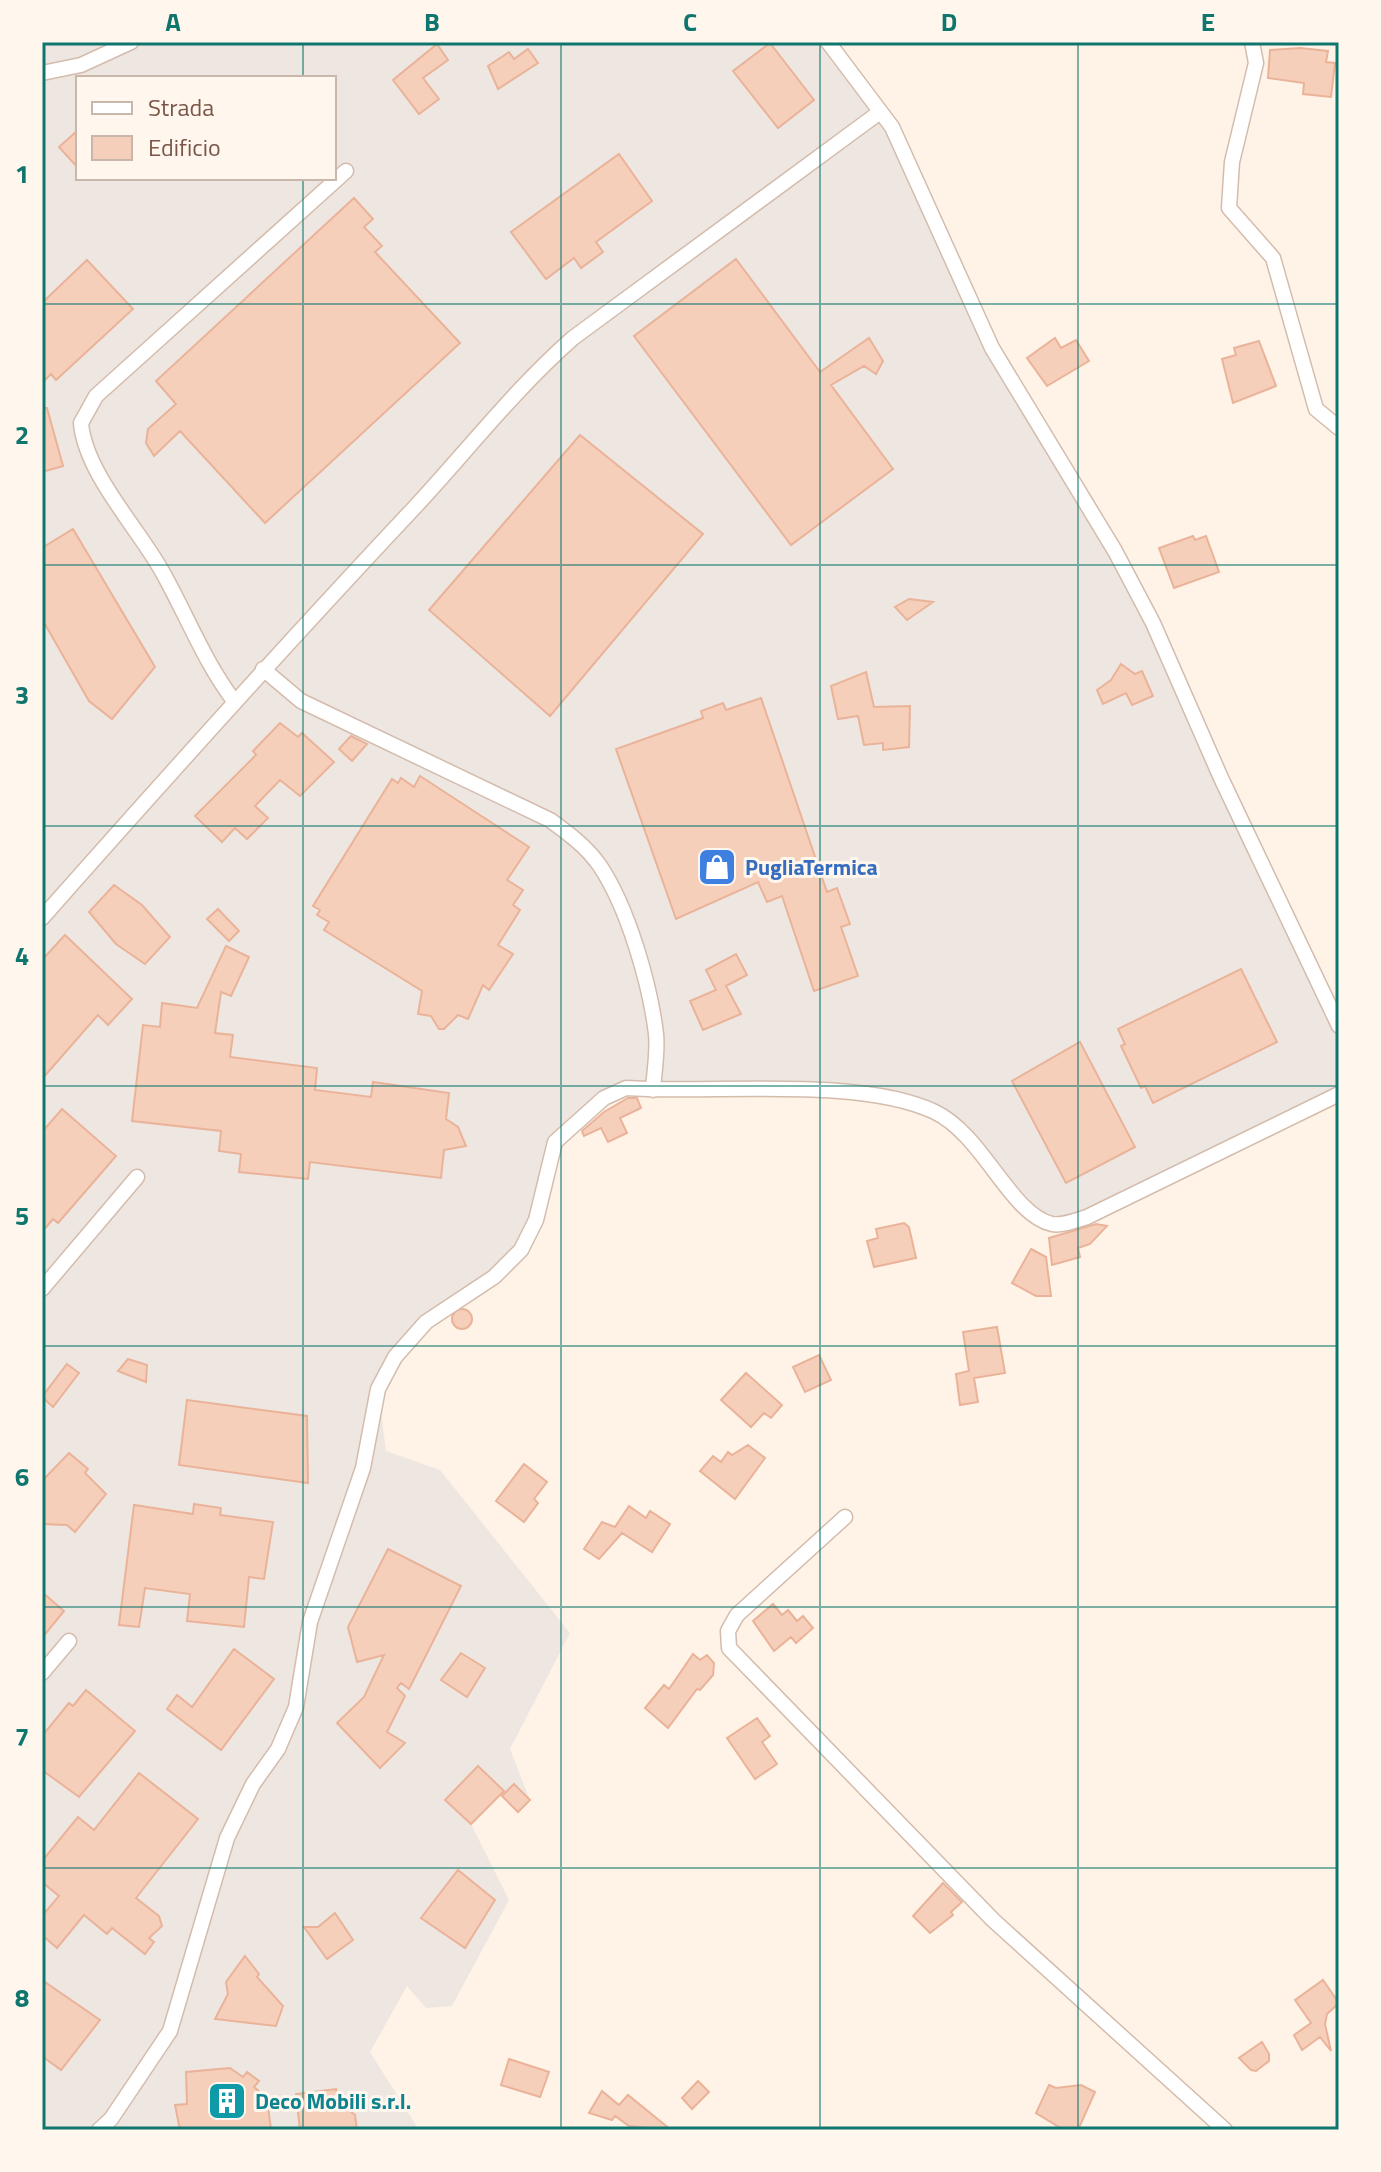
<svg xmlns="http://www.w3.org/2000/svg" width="1381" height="2172" viewBox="0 0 1381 2172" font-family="'Titillium Web',sans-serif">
	<rect width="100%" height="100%" fill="#fef3e6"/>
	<path fill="#eee6e0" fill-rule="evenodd" d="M42,42H828L892,127L992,348L1115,551L1339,1026V1094L1054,1225L1031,1216L936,1113L827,1091L626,1088L555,1142L521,1250L426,1322L378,1389L386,1451L440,1470L570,1633L510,1749L530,1800L518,1812L503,1791L471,1824L509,1900L452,2006L426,2008L407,1986L370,2052L419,2130H42ZM78,78H334V178H78Z"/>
	<path fill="#f6cfbb" stroke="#eab399" stroke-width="2" d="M770,43L814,100L778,128L733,71Z
		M437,44L448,60L423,78L439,99L419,114L393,80Z
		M1300,48L1328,51L1326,62L1335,63L1331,97L1303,94L1304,83L1268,78L1270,50Z
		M528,49L538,63L498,89L488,66L509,52L514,59Z
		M78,130V168L59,147Z
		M619,154L652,201L596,242L603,252L581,268L574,258L546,279L511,232Z
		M354,198L373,219L364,227L382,246L375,252L460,343L265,523L180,431L154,456L146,443L148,429L176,404L156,381Z
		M736,259L820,372L869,338L883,361L876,374L864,366L831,385L893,469L791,545L634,336Z
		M87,260L133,309L56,380L51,374L42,383V303Z
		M1055,338L1061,348L1076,340L1089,361L1047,386L1027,358Z
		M1259,341L1276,386L1233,403L1222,359L1236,355L1234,348Z
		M42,408H47L63,466L42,472Z
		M580,435L703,534L550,716L429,610Z
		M73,529L155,667L112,719L89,701L42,619V548Z
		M1193,536L1195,540L1206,536L1219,572L1174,588L1159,548Z
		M909,599L933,602L907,620L895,607Z
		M1121,664L1135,674L1142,671L1153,696L1132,705L1126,693L1103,704L1097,690L1111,680Z
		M866,672L874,707L910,706L909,747L883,750V743L864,745L858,716L838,719L831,686Z
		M761,698L827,892L837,888L850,924L841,927L858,976L814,991L782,896L767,902L758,882L676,919L616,749L703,718L701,711L723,703L726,710Z
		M280,723L298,737L302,733L334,762L300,796L280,780L255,806L268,818L247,839L235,828L222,842L195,816L256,755L253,751Z
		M351,736L367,744L352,761L339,749Z
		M420,776L529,847L507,880L523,890L513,905L520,910L498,945L513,954L489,990L483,985L468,1019L458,1015L444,1029H439L431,1016L418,1014L422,991L324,930L329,922L317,915L320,910L313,906L392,779L398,783L401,778L414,787Z
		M114,885L142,905L170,937L145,964L116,944L89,912Z
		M218,909L239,931L229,941L207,919Z
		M65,935L132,999L108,1025L98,1015L42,1079V960Z
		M226,946L249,957L231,996L221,992L215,1033L233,1035L230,1057L317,1068L315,1090L371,1097L373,1082L449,1093L446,1119L458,1127L466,1146L444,1150L441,1178L310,1162L308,1179L239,1172L241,1154L219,1151L221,1131L132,1121L143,1025L160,1027L162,1003L197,1008Z
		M736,954L747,975L726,986L741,1014L703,1030L690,1001L716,990L706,970Z
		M1241,969L1277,1042L1153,1103L1145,1086L1141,1088L1121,1046L1125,1044L1118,1029Z
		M1080,1042L1135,1147L1066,1183L1012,1081Z
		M628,1098H637L641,1108L620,1118L627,1133L608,1142L601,1128L584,1136L582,1131L604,1112Z
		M62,1109L116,1156L58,1223L53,1219L42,1232V1132Z
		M904,1223L909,1227L916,1258L874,1267L867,1241L878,1238L876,1229Z
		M1096,1224L1107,1226L1090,1244L1078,1248L1080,1257L1052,1265L1049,1238Z
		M1031,1249L1046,1257L1051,1296H1036L1012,1283Z
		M452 1319a10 10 0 1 1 20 0a10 10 0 1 1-20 0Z
		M997,1327L1005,1373L974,1378L978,1402L960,1405L956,1374L969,1371L963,1332Z
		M819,1355L831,1380L805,1392L793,1367Z
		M128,1359L147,1365L146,1382L118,1371Z
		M67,1364L79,1373L53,1407L42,1397Z
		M746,1373L782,1405L771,1418L764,1413L751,1427L721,1400Z
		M187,1400L307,1416L308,1483L179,1465Z
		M748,1445L765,1458L735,1499L700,1471L713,1456L721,1462L728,1452L732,1455Z
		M69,1453L88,1469L85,1473L106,1494L75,1532L67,1525L42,1524V1481Z
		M524,1464L547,1482L534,1499L538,1503L524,1522L496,1501Z
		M194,1504L221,1508L220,1515L273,1522L264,1579L249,1577L244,1627L187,1621L190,1594L145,1588L139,1627L119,1625L134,1505L193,1514Z
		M629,1506L646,1518L650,1511L670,1524L652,1552L622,1533L599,1559L584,1549L602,1522L615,1527Z
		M388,1549L461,1586L409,1689L401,1683L397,1688L405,1696L387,1732L405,1743L380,1768L337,1723L364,1697L384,1655L357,1662L348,1627Z
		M42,1592L64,1611L42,1638Z
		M773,1604L782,1615L788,1610L797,1621L803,1616L813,1628L796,1643L791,1637L774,1651L753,1621Z
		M234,1649L274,1679L221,1750L167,1709L177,1695L192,1707Z
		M461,1653L485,1668L467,1697L441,1680Z
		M693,1654L700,1660L707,1655L714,1663L713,1675L700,1690L697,1689L668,1728L645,1708L664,1685L669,1689Z
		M86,1690L135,1731L79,1797L42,1770V1736L69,1703L73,1706Z
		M757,1718L770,1736L762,1742L777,1764L755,1779L727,1738Z
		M478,1766L504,1791L471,1824L445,1800Z
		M139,1773L198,1819L136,1898L159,1916L162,1926L149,1938L154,1942L145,1954L112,1928L107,1934L84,1915L57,1948L42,1935V1916L59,1896L42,1882V1861L78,1817L94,1830Z
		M514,1784L530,1800L518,1812L502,1796Z
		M458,1870L495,1900L465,1948L421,1918Z
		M943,1883L962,1902L951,1912L953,1915L930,1933L913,1916Z
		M335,1913L353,1940L327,1959L304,1927H318Z
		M245,1956L259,1974L257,1977L283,2006L276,2026L215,2019L228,1994L226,1982Z
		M42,1980L100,2020L61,2070L42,2056Z
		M1323,1980L1339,2003L1327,2014L1325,2024L1331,2051L1320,2037L1302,2050L1294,2035L1311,2023L1295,2000Z
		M1262,2042L1269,2054V2061L1256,2071L1251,2070L1239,2058Z
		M509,2059L549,2072L540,2097L501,2085Z
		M230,2068L243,2077L247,2072L259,2081L254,2087L267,2098L271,2130H180L175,2105L187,2104L186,2072Z
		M698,2081L709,2092L692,2109L682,2098Z
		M1049,2085L1056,2088L1081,2085L1095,2092L1078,2130H1064L1036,2113Z
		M336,2089L338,2101L355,2115L357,2130H300L296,2094Z
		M602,2091L619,2105L628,2095L671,2130L629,2126L615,2116L612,2120L589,2113Z"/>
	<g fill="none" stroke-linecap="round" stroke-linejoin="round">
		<defs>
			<path id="minor" d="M828,42L892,127L992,348L1115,551L1153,623L1221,778L1339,1026
				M1252,42L1256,63L1232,162L1229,208L1273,258L1316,409L1339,428
				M42,73L81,65L131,42
				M263,669L301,701L550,820C568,833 587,847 600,866C628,908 650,984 656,1034C658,1052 654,1072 653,1090
				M234,701C204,661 187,616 163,573C139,529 85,473 81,423L96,396L346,171
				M42,918C165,779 288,642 415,507C467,451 515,389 573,338L880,112
				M42,1289L137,1177
				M845,1517L737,1615L728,1631L729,1648L993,1920L1225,2130
				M42,1673L69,1641
				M99,2130L111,2119L170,2031L227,1838L253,1784L278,1749L296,1707L310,1622L363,1468L378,1389L395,1357L426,1322L494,1277L521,1250L536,1220L555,1142L604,1098L626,1088C713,1094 859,1076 935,1112C983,1135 1011,1215 1052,1224C1062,1226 1077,1220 1087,1217L1339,1094"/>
		</defs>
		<use href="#minor" stroke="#d4bcad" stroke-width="17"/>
		<use href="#minor" stroke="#fff" stroke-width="14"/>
	</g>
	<path fill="none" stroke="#0f766e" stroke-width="2" stroke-opacity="0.55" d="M303,42V78M561,42V2130M820,42V2130M1078,42V2130M303,178V2130M42,304H1339M42,565H1339M42,826H1339M42,1086H1339M42,1346H1339M42,1607H1339M42,1868H1339"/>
	<defs>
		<symbol id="shop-square" viewBox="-11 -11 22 22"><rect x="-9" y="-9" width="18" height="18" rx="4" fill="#3f7fe0" stroke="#fff7ee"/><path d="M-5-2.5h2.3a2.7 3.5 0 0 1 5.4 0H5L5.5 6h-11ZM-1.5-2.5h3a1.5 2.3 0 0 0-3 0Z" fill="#fff"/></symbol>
		<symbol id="building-square" viewBox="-11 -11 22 22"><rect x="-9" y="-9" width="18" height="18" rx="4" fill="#0f9aa8" stroke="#fff7ee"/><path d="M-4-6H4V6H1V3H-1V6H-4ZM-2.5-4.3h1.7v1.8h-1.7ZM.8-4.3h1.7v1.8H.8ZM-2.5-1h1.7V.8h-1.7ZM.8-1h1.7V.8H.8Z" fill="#fff"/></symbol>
	</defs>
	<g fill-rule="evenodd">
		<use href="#shop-square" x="695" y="845" width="44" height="44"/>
		<use href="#building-square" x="205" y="2079" width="44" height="44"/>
	</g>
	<g text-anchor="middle" stroke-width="6" stroke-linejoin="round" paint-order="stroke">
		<g font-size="22" font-weight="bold" fill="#366cbe" stroke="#fff7ee" text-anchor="start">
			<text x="745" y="875">PugliaTermica</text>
		</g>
		<g font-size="22" font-weight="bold" fill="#0d838f" stroke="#fff7ee" text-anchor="start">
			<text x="255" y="2109">Deco Mobili s.r.l.</text>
		</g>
	</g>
	<rect width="1381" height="2172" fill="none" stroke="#fff7ee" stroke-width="88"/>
	<rect x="76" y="76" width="260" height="104" fill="#fff7ee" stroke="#cab7ac" stroke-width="2"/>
	<rect x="92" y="102" width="40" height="12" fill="#ffffff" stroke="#cab7ac" stroke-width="2"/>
	<text x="148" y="116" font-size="24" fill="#7a5648">Strada</text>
	<rect x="92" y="136" width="40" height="24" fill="#f6cfbb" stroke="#cab7ac" stroke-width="2"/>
	<text x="148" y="156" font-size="24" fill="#7a5648">Edificio</text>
	<rect x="44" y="44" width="1293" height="2084" fill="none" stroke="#0f766e" stroke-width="3"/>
	<g font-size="26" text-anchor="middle" font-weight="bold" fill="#0f766e">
		<text x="173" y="31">A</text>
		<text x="432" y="31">B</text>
		<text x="690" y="31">C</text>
		<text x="949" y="31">D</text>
		<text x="1208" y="31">E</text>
		<text x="22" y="183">1</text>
		<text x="22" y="444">2</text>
		<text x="22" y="704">3</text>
		<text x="22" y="965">4</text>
		<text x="22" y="1225">5</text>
		<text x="22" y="1486">6</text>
		<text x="22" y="1746">7</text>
		<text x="22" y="2007">8</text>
	</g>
</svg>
